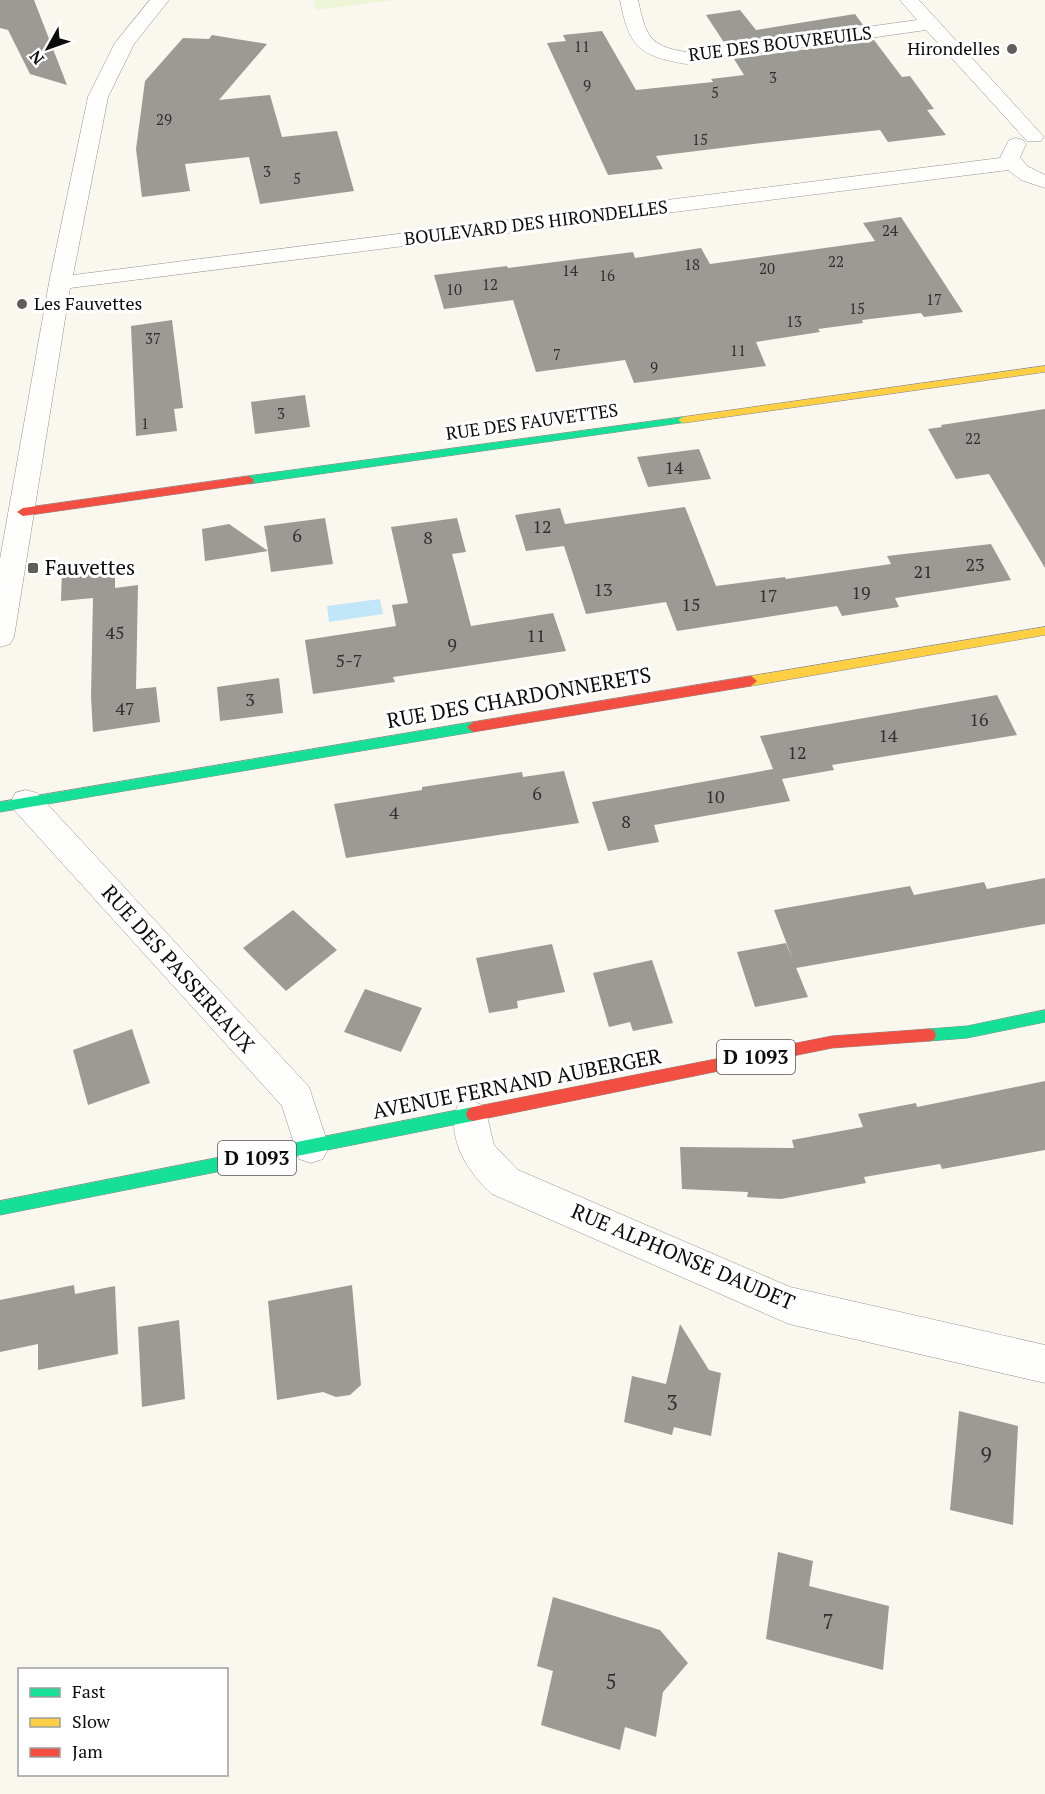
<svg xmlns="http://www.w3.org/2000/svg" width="1045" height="1794" viewBox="0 0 1045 1794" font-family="'PT Serif',serif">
	<rect width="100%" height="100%" fill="#faf7ef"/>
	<path fill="#eef5d7" d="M313,0H395L316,10Z"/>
	<path fill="#c1e6f8" d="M380,599L383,614L329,622L327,606Z"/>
	<path fill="#9c9a95" d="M0,0H34L67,85L30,74L8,30L0,28Z
		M740,10L756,30L855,14L863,25L725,44L706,15Z
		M602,31L636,90L713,82L711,79L744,75L734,59L874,40L902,77L910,76L934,109L927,110L946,135L888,142L880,130L771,142L656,156L663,169L608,175L547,43L566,41L563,35Z
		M212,35L267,44L219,100L270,95L282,137L337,131L354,191L260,204L249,157L185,164L190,191L142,197L136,149L145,81L183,38L209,39Z
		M901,217L963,312L924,317L921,313L862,320L863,323L818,329L820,332L756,342L766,366L634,383L625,360L536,372L513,300L444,309L434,275L507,266L508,268L633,252L635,258L701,248L710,264L875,241L863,223Z
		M172,320L183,408L174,409L177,431L136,436L131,326Z
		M305,395L310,427L255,434L251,402Z
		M1045,409V568L989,474L956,479L928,429L942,427L941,425Z
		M699,449L711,479L648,487L637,457Z
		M685,507L716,586L785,577L786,579L891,564L887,556L991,544L1011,580L895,598L899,607L842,616L837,606L677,631L666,602L586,614L564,546L526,551L515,515L560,508L565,524Z
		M325,518L333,564L271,572L268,551L205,561L202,529L229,524L268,551L264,526Z
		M457,518L466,552L452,554L471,626L553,613L566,651L393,677L395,682L313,694L305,640L396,626L392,605L408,603L391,527Z
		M115,562V588L138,585L136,689L156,687L160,722L93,732L91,696L93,598L61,601L62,567Z
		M279,678L283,713L220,721L217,687Z
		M997,695L1017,735L832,765L834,770L782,779L790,801L654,825L659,842L608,851L592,802L773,769L760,736Z
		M564,771L579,823L346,858L334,804L422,790V787L522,772L523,777Z
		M1045,878V924L796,968L774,910L910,886L914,895L984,882L987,889Z
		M293,910L337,950L286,991L243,948Z
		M786,943L808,997L755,1007L737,952Z
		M552,944L565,992L517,1001L518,1008L489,1013L476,958Z
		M652,960L673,1023L633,1031L630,1022L609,1027L593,973Z
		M365,989L422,1008L401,1052L344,1032Z
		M132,1029L150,1083L88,1105L73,1050Z
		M1045,1081V1150L942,1169L940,1164L864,1177L866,1183L781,1199L747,1197L748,1192L682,1189L680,1147L794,1148L792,1140L863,1127L858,1114L916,1103L917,1107Z
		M74,1285L75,1294L115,1286L118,1354L38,1370V1344L0,1352V1300Z
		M352,1285L361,1385L350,1395L336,1397L323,1392L277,1400L268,1301Z
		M179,1320L185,1399L142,1407L138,1327Z
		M680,1324L709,1370L721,1373L711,1436L674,1427L672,1435L624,1422L632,1376L666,1384Z
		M959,1411L1018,1426L1013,1525L950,1510Z
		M778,1552L813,1561L809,1586L889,1606L883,1670L766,1639Z
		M553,1597L660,1630L688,1663L663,1692L656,1737L625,1727L620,1750L541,1725L553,1671L537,1666Z"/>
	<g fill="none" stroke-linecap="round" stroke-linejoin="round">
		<defs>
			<path id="street" d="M150,0H169L134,44L108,97L73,275L1000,158L1009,140L1016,138L1023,140L1026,144L1020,157L1027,166L1045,175V188L1021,180L1008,170L70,288L14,637L10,644L0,647V559L49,283L88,97L115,43Z
				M620,0H638C646,35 648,46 686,52L917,20L900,0H919L1044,137L1041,141H1027L926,30L686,64C639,56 629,47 620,0Z
				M26,790L37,793L309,1087L329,1147L323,1159L311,1163L299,1159L282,1106L15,811L11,802L15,793Z
				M470,1100L482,1105L487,1116L494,1145L518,1170L790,1287L1045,1345V1383L789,1324L492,1194C469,1174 444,1136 458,1105Z"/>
			<path id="fast" d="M683,417L688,420L687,422L249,484L244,480L249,476Z
				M473,722L479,727L473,732L0,812V802Z
				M1045,1010V1022L967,1038L929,1041L924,1040L922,1035L924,1030L929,1029L967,1026Z
				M473,1107L478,1109L480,1114L478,1119L473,1121L0,1215V1201Z"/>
			<path id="slow" d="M1045,366V372L683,423L678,420L683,417Z
				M1045,627V635L751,686L745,681L751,676Z"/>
			<path id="jam" d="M249,476L254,480L253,483L23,516L17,512L23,508Z
				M751,676L757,681L751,686L473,732L467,727L473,722Z
				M929,1029L934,1030L936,1035L934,1040L929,1041L832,1048L473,1121L468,1119L466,1114L468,1109L473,1107L832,1036Z"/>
		</defs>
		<use href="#street" stroke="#93928e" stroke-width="1"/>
		<use href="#fast" stroke="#8a8885" stroke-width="1"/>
		<use href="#slow" stroke="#8a8885" stroke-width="1"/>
		<use href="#jam" stroke="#8a8885" stroke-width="1"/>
		<use href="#street" fill="#fefefd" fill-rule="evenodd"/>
		<use href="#fast" fill="#16e098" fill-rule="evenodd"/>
		<use href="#slow" fill="#ffcf43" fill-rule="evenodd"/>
		<use href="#jam" fill="#f24e42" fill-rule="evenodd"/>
	</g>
	<g fill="#5f5e5b" stroke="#fff" stroke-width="2">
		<circle cx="1012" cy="49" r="6"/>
		<circle cx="22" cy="304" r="6"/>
		<rect x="27" y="562" width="12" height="12" rx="3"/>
	</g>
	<g text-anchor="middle" stroke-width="6" stroke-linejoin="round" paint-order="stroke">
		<g font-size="15" fill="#30302e">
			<text x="582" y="52">11</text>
			<text x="773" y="83">3</text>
			<text x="587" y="91">9</text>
			<text x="715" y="98">5</text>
			<text x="164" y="125">29</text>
			<text x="700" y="145">15</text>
			<text x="267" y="177">3</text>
			<text x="297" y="184">5</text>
			<text x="890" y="236">24</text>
			<text x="836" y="267">22</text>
			<text x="692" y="270">18</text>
			<text x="767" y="274">20</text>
			<text x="570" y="276">14</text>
			<text x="607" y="281">16</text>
			<text x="490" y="290">12</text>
			<text x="454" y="295">10</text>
			<text x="934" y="305">17</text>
			<text x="857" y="314">15</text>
			<text x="794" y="327">13</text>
			<text x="153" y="344">37</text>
			<text x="738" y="356">11</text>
			<text x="557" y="360">7</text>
			<text x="654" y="373">9</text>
			<text x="281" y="419">3</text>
			<text x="145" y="429">1</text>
			<text x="973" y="444">22</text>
		</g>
		<g font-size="18" fill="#0c0c0c" stroke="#fff">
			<text transform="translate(780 44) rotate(-7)" y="6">RUE DES BOUVREUILS</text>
			<text transform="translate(536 223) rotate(-7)" y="6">BOULEVARD DES HIRONDELLES</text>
			<text transform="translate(532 422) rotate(-8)" y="6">RUE DES FAUVETTES</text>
		</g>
		<g font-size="18" fill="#0c0c0c" stroke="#fff" text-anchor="end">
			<text x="1000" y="55">Hirondelles</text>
			<text x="34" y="310" text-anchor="start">Les Fauvettes</text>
		</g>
		<g font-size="18" fill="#30302e">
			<text x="674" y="474">14</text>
			<text x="542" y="533">12</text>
			<text x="297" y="542">6</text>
			<text x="428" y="544">8</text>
			<text x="975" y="571">23</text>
			<text x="923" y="578">21</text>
			<text x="603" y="596">13</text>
			<text x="861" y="599">19</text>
			<text x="768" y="602">17</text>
			<text x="691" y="611">15</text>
			<text x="115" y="639">45</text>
			<text x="536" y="642">11</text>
			<text x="452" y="651">9</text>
			<text x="349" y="667">5-7</text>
			<text x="250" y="706">3</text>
			<text x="125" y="715">47</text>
			<text x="979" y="726">16</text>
			<text x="888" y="742">14</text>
			<text x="797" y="759">12</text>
			<text x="537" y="800">6</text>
			<text x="715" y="803">10</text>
			<text x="394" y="819">4</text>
			<text x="626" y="828">8</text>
		</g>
		<g fill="#fff" stroke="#555" stroke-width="1.5">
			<rect x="717" y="1040" width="78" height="34" rx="4.5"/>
			<rect x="218" y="1141" width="78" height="34" rx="4.5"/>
		</g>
		<g font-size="20" font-weight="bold" fill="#0c0c0c">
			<text x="756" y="1064">D 1093</text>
			<text x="257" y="1165">D 1093</text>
		</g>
		<g font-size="21" fill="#0c0c0c" stroke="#fff" text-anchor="start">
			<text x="45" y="575">Fauvettes</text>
		</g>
		<g font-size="21" fill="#0c0c0c" stroke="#fff">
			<text transform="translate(519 698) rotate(-10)" y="7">RUE DES CHARDONNERETS</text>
			<text transform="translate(178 969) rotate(48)" y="7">RUE DES PASSEREAUX</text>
			<text transform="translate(517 1084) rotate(-11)" y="7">AVENUE FERNAND AUBERGER</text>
			<text transform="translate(683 1257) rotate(23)" y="7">RUE ALPHONSE DAUDET</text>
		</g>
		<g font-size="21" fill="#30302e">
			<text x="672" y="1410">3</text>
			<text x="986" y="1462">9</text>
			<text x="828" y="1629">7</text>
			<text x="611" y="1689">5</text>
		</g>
	</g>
	<rect x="18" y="1668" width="210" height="108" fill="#ffffff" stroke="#9e9e9e" stroke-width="1.5"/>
	<rect x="30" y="1688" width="30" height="9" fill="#16e098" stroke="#9e9e9e" stroke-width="1.5"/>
	<text x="72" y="1698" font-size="18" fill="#0c0c0c">Fast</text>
	<rect x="30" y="1718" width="30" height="9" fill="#ffcf43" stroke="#9e9e9e" stroke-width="1.5"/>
	<text x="72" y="1728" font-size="18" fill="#0c0c0c">Slow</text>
	<rect x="30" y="1748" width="30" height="9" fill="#f24e42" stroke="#9e9e9e" stroke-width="1.5"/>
	<text x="72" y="1758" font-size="18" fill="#0c0c0c">Jam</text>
	<g transform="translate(48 48) rotate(230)" stroke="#ffffff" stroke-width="4.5" paint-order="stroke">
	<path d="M0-4.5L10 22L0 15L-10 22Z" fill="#0c0c0c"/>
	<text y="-9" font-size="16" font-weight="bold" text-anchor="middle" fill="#0c0c0c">N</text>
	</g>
</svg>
